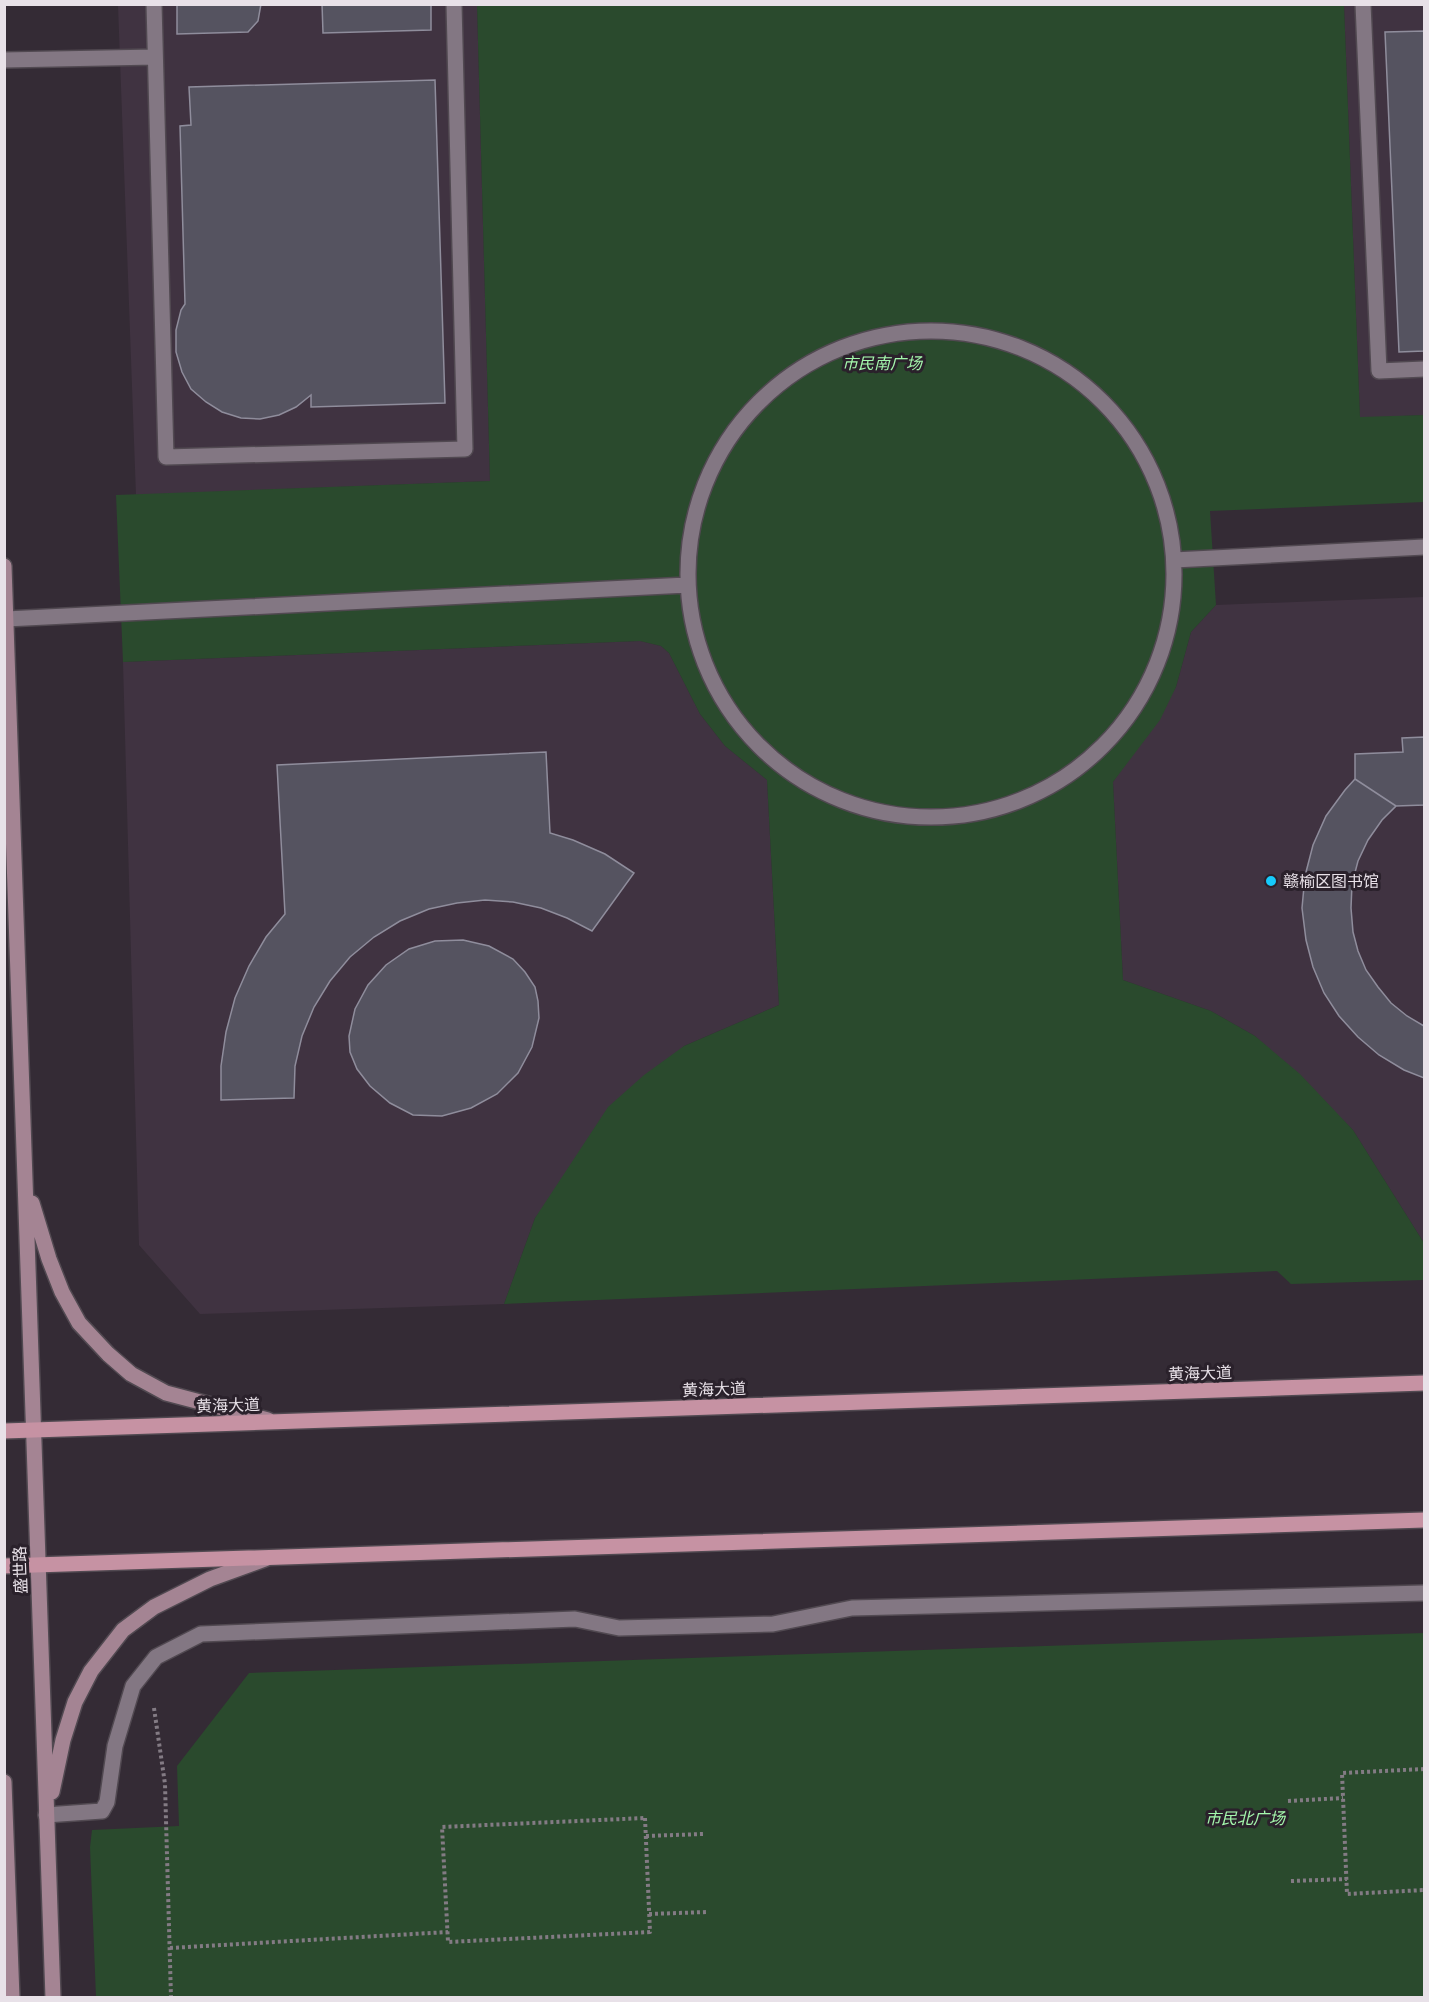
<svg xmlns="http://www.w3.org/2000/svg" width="1429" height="2002" viewBox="0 0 1429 2002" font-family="Merriweather,'Noto Sans SC',serif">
	<rect width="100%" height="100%" fill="#342b35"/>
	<path fill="#403341" d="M118,5H477L490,481L136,495Z
		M1344,5H1424V415L1360,418Z
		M1424,597V1243L1353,1130L1255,1036L1211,1011L1123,980L1113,782L1176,687L1191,632L1216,605Z
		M640,641L661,646L669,653L700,714L725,746L767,780L779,1005L684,1046L535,1218L504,1304L200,1314L139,1245L123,662Z"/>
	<path fill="#2a4a2d" d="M477,5H1344L1360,417L1424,415V502L1210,511L1216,605L1191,632L1176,687L1160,720L1113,782L1123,980L1211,1011L1255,1036L1300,1074L1353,1130L1424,1243V1280L1291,1284L1277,1271L504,1304L535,1218L608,1107L644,1075L684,1046L779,1005L767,780L725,746L700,714L669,653L661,646L640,641L123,662L116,495L490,481Z
		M1424,1633V1997H96L90,1847L92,1830L179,1826L177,1766L249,1673Z"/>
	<path fill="#555360" stroke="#8f8d9c" stroke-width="1.5" d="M177,4H261L258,21L248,32L177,34Z
		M322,4H431V30L323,33Z
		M1424,31V351L1399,352L1385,32Z
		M435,80L445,403L311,407V395L296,407L279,415L260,419L241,418L222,412L206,402L191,389L182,372L176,352V330L181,310L185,304L180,126L191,125L189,87Z
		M1424,737V805L1396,806L1355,779V754L1403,752L1402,738Z
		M546,752L550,833L573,840L605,854L634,873L592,931L567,918L541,908L513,902L485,900L457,903L429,909L400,921L374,937L350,957L330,981L314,1007L302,1036L295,1066L294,1098L221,1100V1066L226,1032L235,998L249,966L266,937L285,914L277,765Z
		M1355,779L1396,806L1382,820L1368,840L1358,861L1352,884L1351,908L1353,932L1358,951L1366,970L1378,987L1391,1003L1407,1016L1424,1026V1078L1404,1070L1379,1055L1358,1037L1339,1016L1324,993L1313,967L1306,940L1302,908L1305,876L1313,845L1326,816L1345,790Z
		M463,940L489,946L513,959L525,972L535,987L538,1001L539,1018L532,1047L518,1073L497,1094L471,1108L442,1116L413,1115L390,1103L370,1086L357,1069L350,1052L349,1036L355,1009L368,985L386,965L409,949L435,941Z"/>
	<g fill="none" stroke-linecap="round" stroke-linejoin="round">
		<defs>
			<path id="lane" d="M154,4L166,457L465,449L454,4
				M1363,4L1379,371L1424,369
				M4,60L155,57
				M688 574a243 243 0 1 1 486 0a243 243 0 1 1-486 0Z
				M1174,560L1424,547
				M6,619L687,585"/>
			<path id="street" d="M46,1815L102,1811L107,1802L115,1746L133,1686L156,1657L201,1634L575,1619L619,1628L773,1624L852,1608L1424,1593"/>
			<path id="secondary" d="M4,566L53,1998
				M32,1203L49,1259L62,1292L79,1323L108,1354L131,1374L166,1393L268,1420
				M4,1782L12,1998
				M52,1792L63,1740L75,1702L91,1671L123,1630L154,1607L210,1579L265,1559"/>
			<path id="primary" d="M4,1431L1424,1383
				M4,1566L1424,1520"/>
		</defs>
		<use href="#lane" stroke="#514951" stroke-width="18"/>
		<use href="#street" stroke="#514951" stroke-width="18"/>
		<use href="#secondary" stroke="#514951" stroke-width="18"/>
		<use href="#primary" stroke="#514951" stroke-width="18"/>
		<path stroke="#837b84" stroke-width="4" stroke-dasharray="3 3" stroke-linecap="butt" d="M154,1708L165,1784L171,1998
			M1424,1769L1342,1773L1347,1894L1424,1890
			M1288,1801L1343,1798
			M645,1818L650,1932L448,1942L442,1827Z
			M646,1836L703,1834
			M1291,1881L1347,1879
			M649,1914L707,1912
			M170,1948L448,1932"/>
		<use href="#lane" stroke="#837783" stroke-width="15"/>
		<use href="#street" stroke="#837783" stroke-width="15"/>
		<use href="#secondary" stroke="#a48493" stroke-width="15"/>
		<use href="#primary" stroke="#c692a3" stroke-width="15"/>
	</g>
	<circle fill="#16cafb" stroke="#2a212b" stroke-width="2" cx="1271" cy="881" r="6"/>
	<g text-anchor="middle" stroke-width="6" stroke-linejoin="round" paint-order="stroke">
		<g font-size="16" font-style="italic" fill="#a4f7ac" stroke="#2a212b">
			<text x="882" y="369">市民南广场</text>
			<text x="1245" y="1824">市民北广场</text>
		</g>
		<g font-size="16" fill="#e8e1e8" stroke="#2a212b" text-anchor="start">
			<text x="1283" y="887">赣榆区图书馆</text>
		</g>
		<g font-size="16" fill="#e8e1e8" stroke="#2a212b">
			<text transform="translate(1200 1373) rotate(-2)" y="6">黄海大道</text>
			<text transform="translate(714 1389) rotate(-2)" y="6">黄海大道</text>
			<text transform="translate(228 1405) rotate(-2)" y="6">黄海大道</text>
			<text transform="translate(20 1570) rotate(-92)" y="6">盛世路</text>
		</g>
	</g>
	<rect width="1429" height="2002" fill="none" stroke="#e8e1e8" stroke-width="12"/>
</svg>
